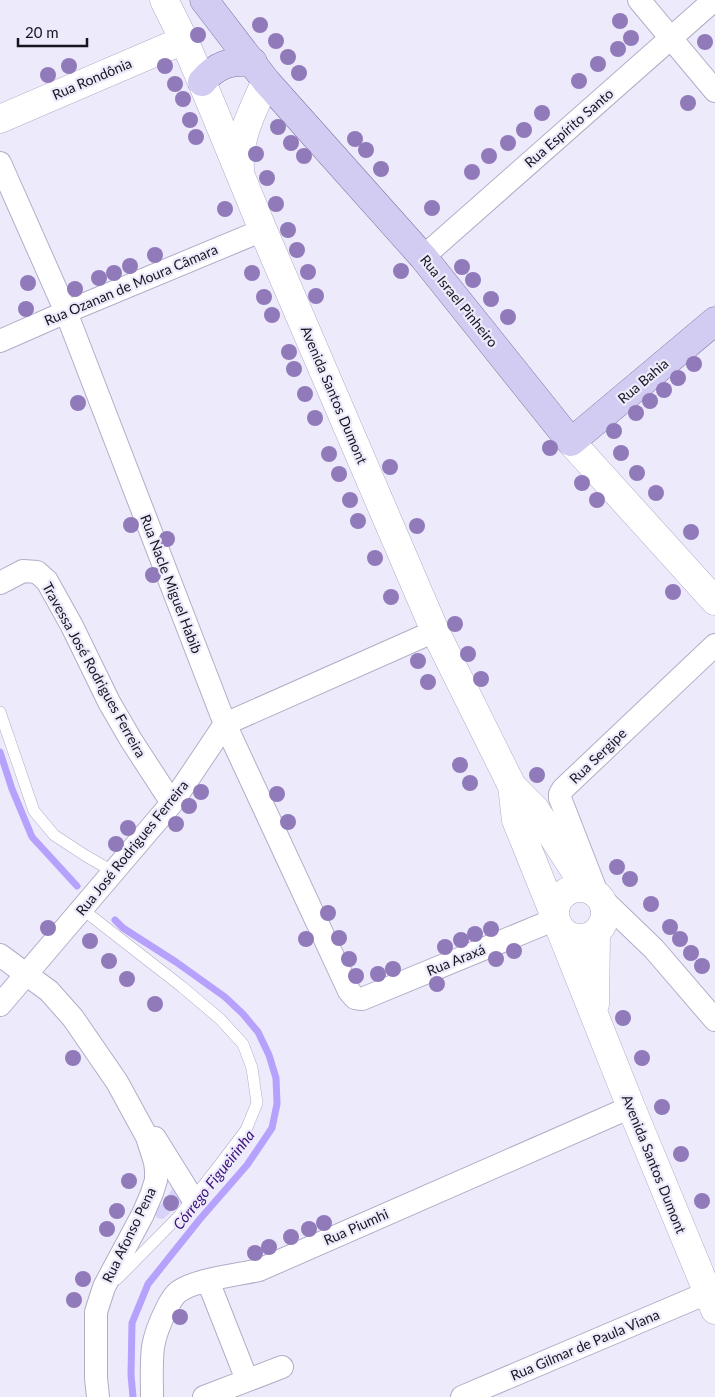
<svg xmlns="http://www.w3.org/2000/svg" width="715" height="1397" viewBox="0 0 715 1397" font-family="Lato,sans-serif">
	<rect width="100%" height="100%" fill="#edeafb"/>
	<path fill="#d8d1fa" d="M174,1187L184,1200L163,1219L157,1218L155,1214L156,1211Z"/>
	<g fill="none" stroke-linecap="round" stroke-linejoin="round">
		<path stroke="#b6a2fd" stroke-width="7" d="M0,752L12,789L32,837L77,886
			M115,920L123,928L176,962L225,997L243,1014L258,1032L269,1055L276,1078L277,1104L272,1128L247,1165L200,1219L148,1284L132,1323L131,1375L133,1397"/>
		<defs>
			<path id="service" d="M0,712L34,811L54,835L86,856L114,872
				M82,909L181,986L220,1019L243,1044L252,1068L257,1103L246,1130L214,1172L180,1215L117,1279"/>
			<path id="minor" d="M639,0L715,91
				M0,163L66,312L225,724L349,991L355,998L362,999L556,919
				M423,257L714,0
				M0,341L66,312L263,230
				M0,583L23,571L37,572L47,581L72,626L109,702L131,740L172,803
				M595,888L560,798V794L563,789L715,645
				M601,898L654,949L715,1020
				M0,955L49,991L73,1018L117,1082L147,1137L155,1162L156,1170V1180L152,1193L143,1214L104,1287L96,1312V1378L98,1397
				M0,1005L172,803L225,724L435,631
				M155,1138L193,1199
				M208,1281L247,1380
				M152,1397C152,1381 151,1363 153,1347C155,1334 161,1320 167,1308C170,1302 173,1296 178,1292C196,1279 237,1275 259,1270L631,1107
				M204,1397L282,1367
				M462,1397L707,1293"/>
			<path id="tertiary" d="M0,119L184,40
				M571,442L715,601"/>
			<path id="secondary" d="M164,0L184,40L212,106L263,230L435,631L512,786L535,809L586,888
				M240,169C238,137 253,110 266,81
				M512,786L516,820L556,919
				M555 913a25 25 0 1 1 50 0a25 25 0 1 1-50 0Z
				M558,924L631,1107L715,1310
				M595,1004L596,933"/>
			<path id="primary" d="M204,0L266,81L423,257L571,442L715,321
				M202,82C217,64 230,61 253,62"/>
		</defs>
		<use href="#service" stroke="#b2adc7" stroke-width="12"/>
		<use href="#minor" stroke="#b2adc7" stroke-width="24"/>
		<use href="#tertiary" stroke="#b2adc7" stroke-width="29"/>
		<use href="#secondary" stroke="#b2adc7" stroke-width="29"/>
		<use href="#primary" stroke="#7e76a3" stroke-width="29"/>
		<use href="#service" stroke="#fff" stroke-width="11"/>
		<use href="#minor" stroke="#fff" stroke-width="22"/>
		<use href="#tertiary" stroke="#fff" stroke-width="28"/>
		<use href="#secondary" stroke="#fff" stroke-width="28"/>
		<use href="#primary" stroke="#d3ccf2" stroke-width="28"/>
	</g>
	<g fill="#907aba">
		<circle cx="620" cy="21" r="8"/>
		<circle cx="260" cy="25" r="8"/>
		<circle cx="198" cy="35" r="8"/>
		<circle cx="631" cy="38" r="8"/>
		<circle cx="276" cy="41" r="8"/>
		<circle cx="705" cy="42" r="8"/>
		<circle cx="618" cy="49" r="8"/>
		<circle cx="288" cy="57" r="8"/>
		<circle cx="598" cy="64" r="8"/>
		<circle cx="69" cy="66" r="8"/>
		<circle cx="165" cy="66" r="8"/>
		<circle cx="299" cy="73" r="8"/>
		<circle cx="48" cy="75" r="8"/>
		<circle cx="579" cy="81" r="8"/>
		<circle cx="175" cy="84" r="8"/>
		<circle cx="183" cy="99" r="8"/>
		<circle cx="688" cy="103" r="8"/>
		<circle cx="542" cy="113" r="8"/>
		<circle cx="190" cy="120" r="8"/>
		<circle cx="278" cy="127" r="8"/>
		<circle cx="524" cy="130" r="8"/>
		<circle cx="196" cy="137" r="8"/>
		<circle cx="355" cy="139" r="8"/>
		<circle cx="291" cy="143" r="8"/>
		<circle cx="508" cy="143" r="8"/>
		<circle cx="366" cy="150" r="8"/>
		<circle cx="256" cy="154" r="8"/>
		<circle cx="304" cy="156" r="8"/>
		<circle cx="489" cy="156" r="8"/>
		<circle cx="381" cy="169" r="8"/>
		<circle cx="472" cy="172" r="8"/>
		<circle cx="267" cy="178" r="8"/>
		<circle cx="276" cy="204" r="8"/>
		<circle cx="432" cy="208" r="8"/>
		<circle cx="225" cy="209" r="8"/>
		<circle cx="288" cy="230" r="8"/>
		<circle cx="297" cy="250" r="8"/>
		<circle cx="155" cy="255" r="8"/>
		<circle cx="130" cy="266" r="8"/>
		<circle cx="462" cy="267" r="8"/>
		<circle cx="401" cy="271" r="8"/>
		<circle cx="308" cy="272" r="8"/>
		<circle cx="114" cy="273" r="8"/>
		<circle cx="252" cy="273" r="8"/>
		<circle cx="99" cy="278" r="8"/>
		<circle cx="473" cy="280" r="8"/>
		<circle cx="28" cy="283" r="8"/>
		<circle cx="75" cy="289" r="8"/>
		<circle cx="316" cy="296" r="8"/>
		<circle cx="264" cy="297" r="8"/>
		<circle cx="491" cy="299" r="8"/>
		<circle cx="26" cy="309" r="8"/>
		<circle cx="272" cy="315" r="8"/>
		<circle cx="508" cy="317" r="8"/>
		<circle cx="289" cy="352" r="8"/>
		<circle cx="694" cy="364" r="8"/>
		<circle cx="294" cy="369" r="8"/>
		<circle cx="678" cy="378" r="8"/>
		<circle cx="664" cy="390" r="8"/>
		<circle cx="305" cy="394" r="8"/>
		<circle cx="650" cy="401" r="8"/>
		<circle cx="78" cy="403" r="8"/>
		<circle cx="636" cy="413" r="8"/>
		<circle cx="315" cy="418" r="8"/>
		<circle cx="614" cy="431" r="8"/>
		<circle cx="550" cy="448" r="8"/>
		<circle cx="621" cy="453" r="8"/>
		<circle cx="329" cy="454" r="8"/>
		<circle cx="390" cy="467" r="8"/>
		<circle cx="637" cy="473" r="8"/>
		<circle cx="339" cy="474" r="8"/>
		<circle cx="582" cy="483" r="8"/>
		<circle cx="656" cy="493" r="8"/>
		<circle cx="350" cy="500" r="8"/>
		<circle cx="597" cy="500" r="8"/>
		<circle cx="358" cy="521" r="8"/>
		<circle cx="131" cy="525" r="8"/>
		<circle cx="417" cy="526" r="8"/>
		<circle cx="691" cy="532" r="8"/>
		<circle cx="167" cy="539" r="8"/>
		<circle cx="375" cy="558" r="8"/>
		<circle cx="153" cy="575" r="8"/>
		<circle cx="673" cy="592" r="8"/>
		<circle cx="391" cy="597" r="8"/>
		<circle cx="455" cy="624" r="8"/>
		<circle cx="468" cy="654" r="8"/>
		<circle cx="418" cy="661" r="8"/>
		<circle cx="481" cy="679" r="8"/>
		<circle cx="428" cy="682" r="8"/>
		<circle cx="460" cy="765" r="8"/>
		<circle cx="537" cy="775" r="8"/>
		<circle cx="470" cy="783" r="8"/>
		<circle cx="201" cy="792" r="8"/>
		<circle cx="277" cy="794" r="8"/>
		<circle cx="189" cy="806" r="8"/>
		<circle cx="288" cy="822" r="8"/>
		<circle cx="176" cy="824" r="8"/>
		<circle cx="128" cy="828" r="8"/>
		<circle cx="116" cy="844" r="8"/>
		<circle cx="617" cy="867" r="8"/>
		<circle cx="630" cy="879" r="8"/>
		<circle cx="651" cy="904" r="8"/>
		<circle cx="328" cy="913" r="8"/>
		<circle cx="670" cy="927" r="8"/>
		<circle cx="48" cy="928" r="8"/>
		<circle cx="491" cy="929" r="8"/>
		<circle cx="475" cy="934" r="8"/>
		<circle cx="339" cy="938" r="8"/>
		<circle cx="306" cy="939" r="8"/>
		<circle cx="680" cy="939" r="8"/>
		<circle cx="461" cy="940" r="8"/>
		<circle cx="90" cy="941" r="8"/>
		<circle cx="445" cy="947" r="8"/>
		<circle cx="514" cy="951" r="8"/>
		<circle cx="691" cy="953" r="8"/>
		<circle cx="349" cy="959" r="8"/>
		<circle cx="496" cy="959" r="8"/>
		<circle cx="109" cy="961" r="8"/>
		<circle cx="702" cy="966" r="8"/>
		<circle cx="393" cy="969" r="8"/>
		<circle cx="378" cy="974" r="8"/>
		<circle cx="356" cy="976" r="8"/>
		<circle cx="127" cy="979" r="8"/>
		<circle cx="437" cy="984" r="8"/>
		<circle cx="155" cy="1004" r="8"/>
		<circle cx="623" cy="1018" r="8"/>
		<circle cx="73" cy="1058" r="8"/>
		<circle cx="642" cy="1058" r="8"/>
		<circle cx="662" cy="1107" r="8"/>
		<circle cx="681" cy="1154" r="8"/>
		<circle cx="129" cy="1181" r="8"/>
		<circle cx="702" cy="1201" r="8"/>
		<circle cx="171" cy="1203" r="8"/>
		<circle cx="117" cy="1211" r="8"/>
		<circle cx="324" cy="1223" r="8"/>
		<circle cx="107" cy="1229" r="8"/>
		<circle cx="309" cy="1229" r="8"/>
		<circle cx="291" cy="1237" r="8"/>
		<circle cx="269" cy="1247" r="8"/>
		<circle cx="255" cy="1253" r="8"/>
		<circle cx="83" cy="1279" r="8"/>
		<circle cx="74" cy="1300" r="8"/>
		<circle cx="180" cy="1317" r="8"/>
	</g>
	<g text-anchor="middle" stroke-width="4.5" stroke-linejoin="round" paint-order="stroke">
		<g font-size="14" fill="#17151e" stroke="#edeafb">
			<text transform="translate(92 79) rotate(-23)" y="5">Rua Rondônia</text>
			<text transform="translate(569 128) rotate(-41)" y="5">Rua Espírito Santo</text>
			<text transform="translate(131 285) rotate(-23)" y="5">Rua Ozanan de Moura Câmara</text>
			<text transform="translate(459 301) rotate(51)" y="5">Rua Israel Pinheiro</text>
			<text transform="translate(643 381) rotate(-40)" y="5">Rua Bahia</text>
			<text transform="translate(334 395) rotate(67)" y="5">Avenida Santos Dumont</text>
			<text transform="translate(171 584) rotate(69)" y="5">Rua Nacle Miguel Habib</text>
			<text transform="translate(94 670) rotate(61)" y="5">Travessa José Rodrigues Ferreira</text>
			<text transform="translate(598 756) rotate(-44)" y="5">Rua Sergipe</text>
			<text transform="translate(132 848) rotate(-51)" y="5">Rua José Rodrigues Ferreira</text>
			<text transform="translate(456 960) rotate(-22)" y="5">Rua Araxá</text>
			<text transform="translate(654 1164) rotate(68)" y="5">Avenida Santos Dumont</text>
			<text transform="translate(356 1227) rotate(-24)" y="5">Rua Piumhi</text>
			<text transform="translate(129 1235) rotate(-64)" y="5">Rua Afonso Pena</text>
			<text transform="translate(585 1345) rotate(-23)" y="5">Rua Gilmar de Paula Viana</text>
		</g>
		<g font-size="15" font-style="italic" fill="#3b1079" stroke="#edeafb">
			<text transform="translate(214 1180) rotate(-52)" y="5">Córrego Figueirinha</text>
		</g>
	</g>
	<path d="M18 38v8h69v-8" fill="none" stroke="#17151e" stroke-width="2.5"/>
	<text x="25" y="38" font-size="15" fill="#17151e" stroke="#edeafb" stroke-width="4" paint-order="stroke">20 m</text>
</svg>
